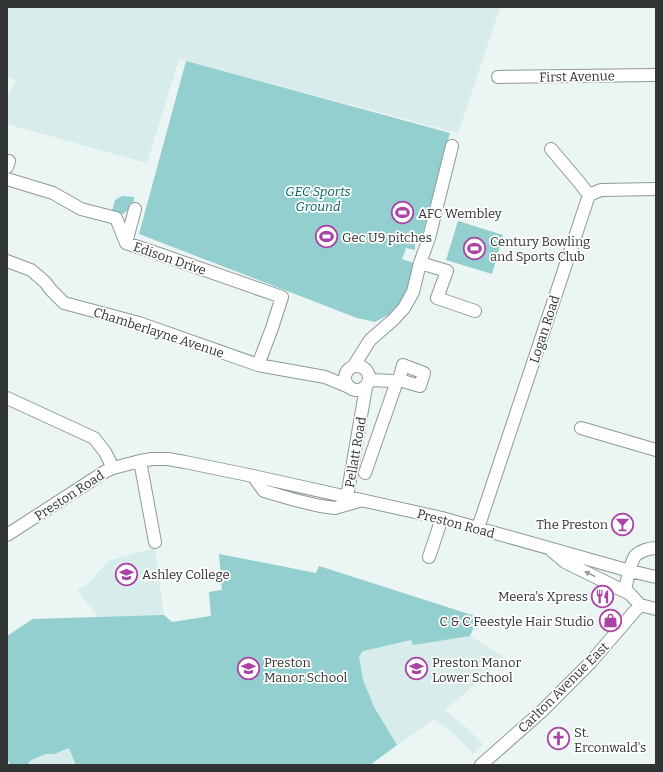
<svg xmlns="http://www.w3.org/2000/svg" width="663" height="772" viewBox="0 0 663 772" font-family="Bitter,serif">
	<rect width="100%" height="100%" fill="#eaf5f4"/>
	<path fill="#d7eceb" d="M7,7H500L458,133L179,59L147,163L7,124V97L16,81L7,76Z
		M154,548L155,550L164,615L172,622L211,616L209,592L222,590L219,554L316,573L319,566L478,617L470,636L504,657L479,681L445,710L467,728L483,744L473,754L454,734L434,719L370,765H10L7,758V636L33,619L98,617L77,590L86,586L108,561Z"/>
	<path fill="#92cfce" d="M186,61L450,133L421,240L414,238L415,244V250L406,248L402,259L414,263L411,280L402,301L390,314L375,322L357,318L139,234Z
		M122,196L134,197L133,205L130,204L128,210L123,214L112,211L115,200Z
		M458,221L503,235L492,274L446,260Z
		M219,554L316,573L319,566L478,617L470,636L413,645L411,640L363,651L359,656L363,680L374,707L397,745L370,765H76L69,748L54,754H46L31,760L27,765H10L7,758V636L33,619L164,615L172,622L211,616L209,592L222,590Z"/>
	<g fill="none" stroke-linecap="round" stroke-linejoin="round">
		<defs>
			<path id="minor" d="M498,77L656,75
				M551,149L579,182L589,195
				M7,167L9,161
				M7,179L53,193L81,209L116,218L126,243L159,254L282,297L272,328L258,365
				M126,243L135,209
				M7,261L31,270L45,282L51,290L64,303L139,323L258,365L325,377L349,387
				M420,263L447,271L437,298L475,311
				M345 378a12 12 0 1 1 24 0a12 12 0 1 1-24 0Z
				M353,367L370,340L393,320L404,308L413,292L420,263L429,238L452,146
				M369,380L394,381L399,380L420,386L424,373L403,365L399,380
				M7,398L94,438L105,452L113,468
				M581,428L656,450
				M140,461L155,542
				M365,473L395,387L394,381
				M253,476L264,491L295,500L320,506L335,508L359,501
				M347,497L366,387
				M478,528L589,195L601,190L656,189
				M7,535L106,471L113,468L140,461L152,459H168L185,462L253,476L442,518L630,571L656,577
				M552,551L565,562L630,594L640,605L656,609
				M429,557L442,518
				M625,591C626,584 631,562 635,556C640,551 649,548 656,548
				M481,765L542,711L590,663L640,605"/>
		</defs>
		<use href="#minor" stroke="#8f9999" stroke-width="14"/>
		<use href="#minor" stroke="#fff" stroke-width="12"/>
	</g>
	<defs><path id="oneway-solid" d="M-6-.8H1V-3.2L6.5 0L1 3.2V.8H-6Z"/></defs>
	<use fill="#989a9a" href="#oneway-solid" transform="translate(590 574) rotate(-154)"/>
	<defs>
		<symbol id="stadium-ring" viewBox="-11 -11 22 22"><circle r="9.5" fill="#fff" stroke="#aa43a6" stroke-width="1.5"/><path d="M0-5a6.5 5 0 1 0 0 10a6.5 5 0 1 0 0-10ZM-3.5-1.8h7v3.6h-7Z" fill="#aa43a6"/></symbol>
		<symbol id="bar-ring" viewBox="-11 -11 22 22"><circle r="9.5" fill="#fff" stroke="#aa43a6" stroke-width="1.5"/><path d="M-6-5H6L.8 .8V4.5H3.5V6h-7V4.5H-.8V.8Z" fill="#aa43a6"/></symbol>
		<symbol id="school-ring" viewBox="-11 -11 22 22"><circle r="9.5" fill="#fff" stroke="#aa43a6" stroke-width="1.5"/><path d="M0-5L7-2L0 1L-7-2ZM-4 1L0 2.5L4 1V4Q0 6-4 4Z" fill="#aa43a6"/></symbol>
		<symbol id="restaurant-ring" viewBox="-11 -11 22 22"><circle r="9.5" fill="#fff" stroke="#aa43a6" stroke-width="1.5"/><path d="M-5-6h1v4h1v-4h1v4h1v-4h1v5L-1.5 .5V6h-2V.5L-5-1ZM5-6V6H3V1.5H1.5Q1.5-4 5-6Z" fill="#aa43a6"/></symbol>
		<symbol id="shop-ring" viewBox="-11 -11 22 22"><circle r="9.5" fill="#fff" stroke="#aa43a6" stroke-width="1.5"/><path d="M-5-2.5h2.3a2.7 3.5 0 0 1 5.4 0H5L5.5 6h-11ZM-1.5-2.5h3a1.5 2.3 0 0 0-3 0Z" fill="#aa43a6"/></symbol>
		<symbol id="church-ring" viewBox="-11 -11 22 22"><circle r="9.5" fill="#fff" stroke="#aa43a6" stroke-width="1.5"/><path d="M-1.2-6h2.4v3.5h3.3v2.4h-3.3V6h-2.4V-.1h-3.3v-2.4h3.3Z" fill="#aa43a6"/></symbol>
	</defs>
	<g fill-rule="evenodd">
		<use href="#stadium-ring" x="390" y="200" width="25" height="25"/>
		<use href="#stadium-ring" x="314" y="224" width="25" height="25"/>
		<use href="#stadium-ring" x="462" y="236" width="25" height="25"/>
		<use href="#bar-ring" x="610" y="512" width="25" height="25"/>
		<use href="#school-ring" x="114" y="562" width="25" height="25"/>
		<use href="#restaurant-ring" x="590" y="584" width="25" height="25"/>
		<use href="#shop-ring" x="598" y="608" width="25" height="25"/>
		<use href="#school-ring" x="236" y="656" width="25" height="25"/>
		<use href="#school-ring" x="404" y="656" width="25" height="25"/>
		<use href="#church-ring" x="546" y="726" width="25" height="25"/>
	</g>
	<g text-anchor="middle" stroke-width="3.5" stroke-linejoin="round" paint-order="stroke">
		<g font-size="13" fill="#303434" stroke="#fff">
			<text transform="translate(577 76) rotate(-1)" y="5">First Avenue</text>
			<text transform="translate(170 258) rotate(19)" y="5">Edison Drive</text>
			<text transform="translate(544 329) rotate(-72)" y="5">Logan Road</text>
			<text transform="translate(159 332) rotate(18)" y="5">Chamberlayne Avenue</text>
			<text transform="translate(355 452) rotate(-80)" y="5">Pellatt Road</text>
			<text transform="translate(69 495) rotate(-33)" y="5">Preston Road</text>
			<text transform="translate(456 523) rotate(15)" y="5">Preston Road</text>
			<text transform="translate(563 687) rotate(-45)" y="5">Carlton Avenue East</text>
		</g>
		<g font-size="13" font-style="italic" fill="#006261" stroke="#fff">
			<text x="318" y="196">GEC Sports<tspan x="318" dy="15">Ground</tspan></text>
		</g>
		<g font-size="13" fill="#303434" stroke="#fff" text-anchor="start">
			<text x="418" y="218">AFC Wembley</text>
			<text x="342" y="242">Gec U9 pitches</text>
			<text x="490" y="246">Century Bowling<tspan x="490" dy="15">and Sports Club</tspan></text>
			<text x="608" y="529" text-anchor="end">The Preston</text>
			<text x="142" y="579">Ashley College</text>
			<text x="588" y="601" text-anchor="end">Meera's Xpress</text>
			<text x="594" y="626" text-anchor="end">C &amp; C Feestyle Hair Studio</text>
			<text x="264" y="667">Preston<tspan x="264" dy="15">Manor School</tspan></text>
			<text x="432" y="667">Preston Manor<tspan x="432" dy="15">Lower School</tspan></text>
			<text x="574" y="737">St.<tspan x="574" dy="15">Erconwald's</tspan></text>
		</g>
	</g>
	<rect width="663" height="772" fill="none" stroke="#303434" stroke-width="16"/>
</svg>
